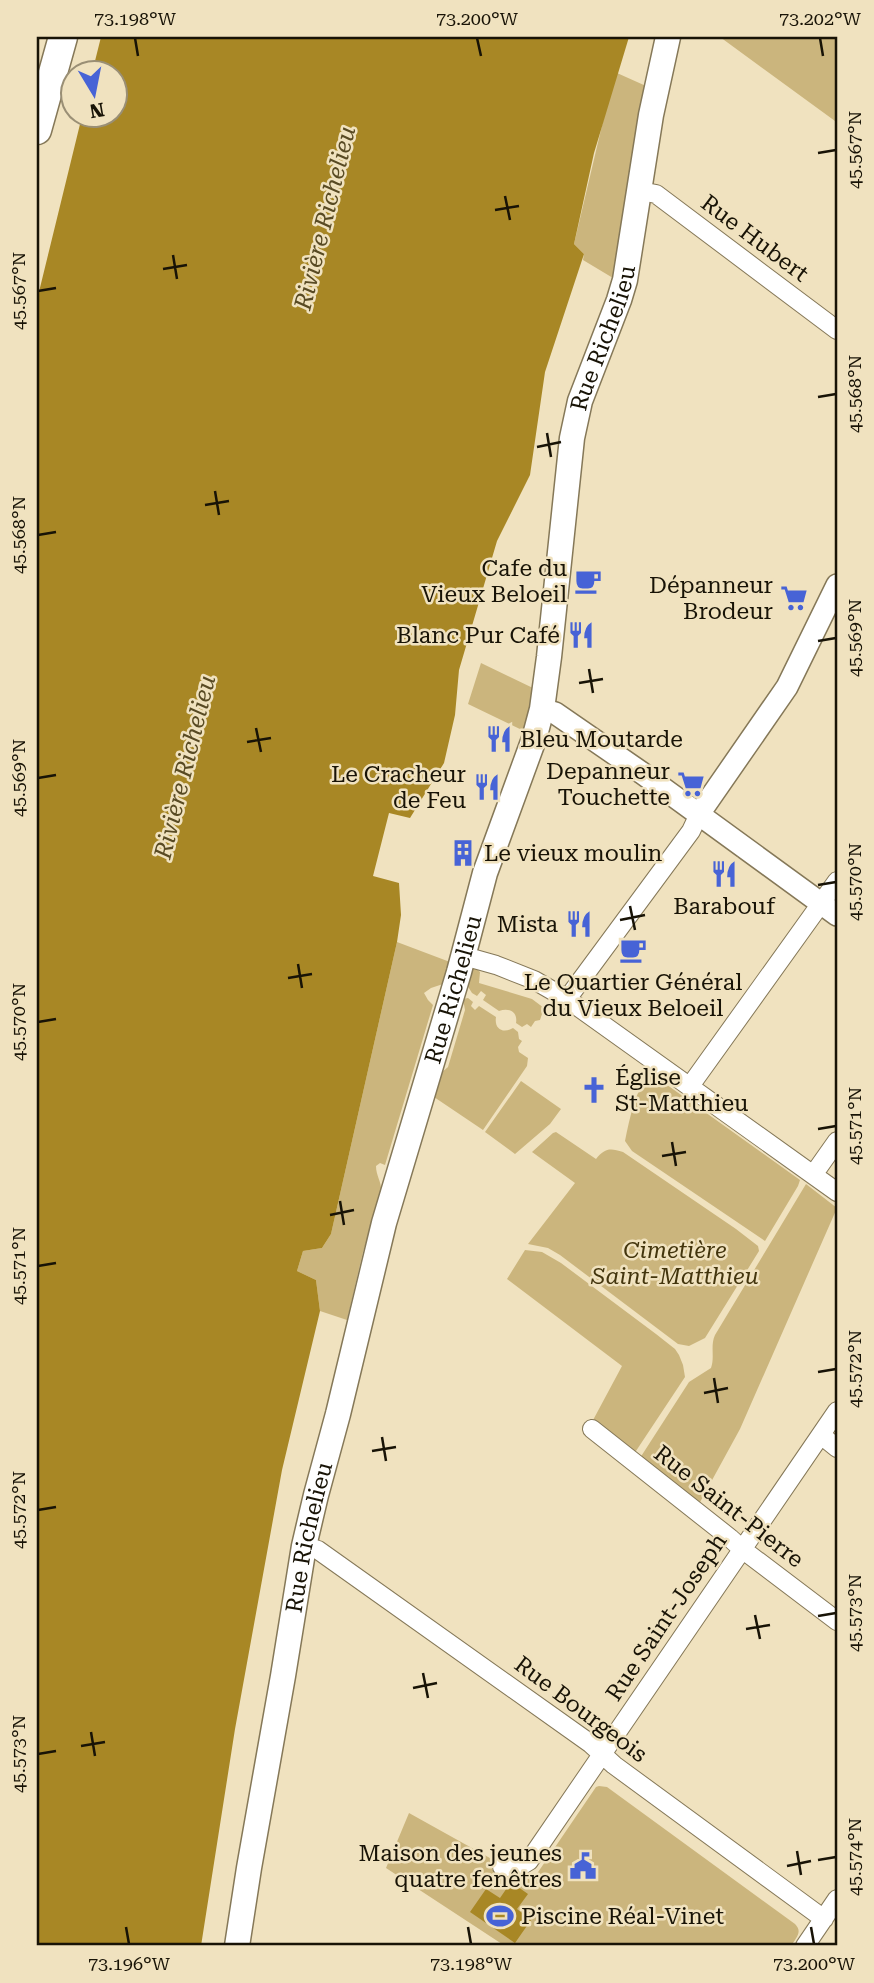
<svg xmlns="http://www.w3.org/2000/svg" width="874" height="1983" viewBox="0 0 874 1983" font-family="'Roboto Serif',serif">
	<rect width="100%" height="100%" fill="#f0e2bf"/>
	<path fill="#cbb57d" d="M720,37H837V118L835,121Z
		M617,73L646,86L613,278L583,260L584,254L574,244L604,117Z
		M481,663L535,689L524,731L468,704Z
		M397,942L450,962L443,984L431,988L424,993L428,1000L433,1005L385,1165L380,1163L376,1166C376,1177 383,1183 381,1195L363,1252L347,1320L320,1311L316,1280L297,1271L303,1251L322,1248L331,1234Z
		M472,969H477L480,972L479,983L532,999L544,1008L540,1020L535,1021L531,1027L527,1024L522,1027L516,1023C518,1012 509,1007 499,1011L483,1000L486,995L481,991L477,996L472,993L467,985Z
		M468,998L473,1002L471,1006L475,1010L479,1006L496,1017C494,1029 503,1034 513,1028L518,1032L519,1039L522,1041L518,1047L519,1052L528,1058L527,1066L483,1130L434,1097L441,1073L448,1067L465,1010L463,999Z
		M649,1072L800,1180L798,1186L765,1241L632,1151L625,1141C630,1116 635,1093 649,1072Z
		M521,1081L561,1109L550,1124L515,1154L485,1132Z
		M556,1132L596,1159C605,1148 610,1148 623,1152L736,1229L758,1246L759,1251L705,1338L689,1346L678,1344L560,1255L548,1248L528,1244L575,1183L532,1152L553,1133Z
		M806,1184L837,1208L740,1429L699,1504L640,1458L689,1382L711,1368C715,1357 710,1346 715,1335Z
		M525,1250L542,1252L561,1263L656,1334L675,1349L679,1355L683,1365L685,1377L634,1454L592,1422L622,1366L507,1279Z
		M599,1786L607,1787L795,1924C803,1932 796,1938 791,1946H505L386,1868L409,1813L497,1862L492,1870L518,1872L532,1881L596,1787Z"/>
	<path fill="#a88725" d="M101,37H629L594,153L574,244L584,254L545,372L530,475L497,541L459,670L455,715L444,763L410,818L389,813L373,876L399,883L401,915L397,942L331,1234L322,1248L303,1251L297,1271L316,1280L320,1311L282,1470L235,1729L201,1946H37V300L82,116H116V74L92,73Z
		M511,1882L528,1894L517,1909L531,1920L515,1943L470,1912L486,1889L500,1898Z"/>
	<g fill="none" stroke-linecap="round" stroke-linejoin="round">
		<defs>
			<path id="minor" d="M640,191L656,194L837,330
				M464,956L496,965L534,980L567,999L837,1192
				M567,999L691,831L699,814
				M690,1086L837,881
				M813,1175L837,1141
				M592,1429L730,1538L742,1549L837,1621
				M821,1435L837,1448
				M304,1546L318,1550L591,1744L614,1765L824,1919
				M502,1867H519L529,1861L837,1411
				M805,1946L837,1899"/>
			<path id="tertiary" d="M542,709L555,713L642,773L837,915
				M699,814L787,687L837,585"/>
			<g id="secondary">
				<path id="s1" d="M237,1946L249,1868L283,1676L304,1546L316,1495L338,1414L384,1223L459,972L485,873L534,739L542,709L549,657L572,438L580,401L619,300L625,280L651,115L668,37"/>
			</g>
			<path id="primary" d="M37,130L63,37"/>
		</defs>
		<use href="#minor" stroke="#857858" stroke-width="20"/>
		<use href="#tertiary" stroke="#857858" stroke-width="24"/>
		<use href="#secondary" stroke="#857858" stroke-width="27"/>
		<use href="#primary" stroke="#857858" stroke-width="31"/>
		<use href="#minor" stroke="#fff" stroke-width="18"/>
		<use href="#tertiary" stroke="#fff" stroke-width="21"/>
		<use href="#secondary" stroke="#fff" stroke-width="24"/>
		<use href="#primary" stroke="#fff" stroke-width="28"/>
	</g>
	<path fill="none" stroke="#181306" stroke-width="2.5" d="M135,38L138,56M477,38L481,56M820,38L823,56M818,153L836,150M505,196L510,220M495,210L519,206M173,255L177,279M163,269L187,265M38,291L56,288M818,397L836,394M547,433L551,457M537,447L561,442M215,491L219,515M205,505L229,501M38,535L56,532M818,641L836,638M589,669L593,693M579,683L603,679M256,728L261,752M247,742L271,738M38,778L56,775M818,885L836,882M630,906L635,930M620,920L645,915M298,964L302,988M288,978L312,974M38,1022L56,1019M818,1129L836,1126M672,1142L676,1166M662,1156L686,1152M340,1201L344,1225M330,1215L354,1210M38,1266L56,1263M818,1372L836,1369M714,1378L718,1403M704,1393L728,1388M382,1437L386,1461M372,1451L396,1447M38,1510L56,1507M755,1615L760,1639M818,1616L836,1613M746,1629L770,1625M423,1673L428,1698M413,1688L437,1683M91,1732L95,1756M81,1746L105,1742M38,1754L56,1751M797,1851L801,1875M818,1860L836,1857M787,1866L811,1861M126,1927L129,1944M468,1927L471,1944M811,1927L814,1944"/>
	<defs>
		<symbol id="cafe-bare" viewBox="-9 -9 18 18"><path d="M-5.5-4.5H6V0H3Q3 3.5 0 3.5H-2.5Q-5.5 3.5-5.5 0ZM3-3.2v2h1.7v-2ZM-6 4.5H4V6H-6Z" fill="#4763d6" stroke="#f0e2bf" stroke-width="2.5" paint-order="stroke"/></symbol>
		<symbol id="supermarket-bare" viewBox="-9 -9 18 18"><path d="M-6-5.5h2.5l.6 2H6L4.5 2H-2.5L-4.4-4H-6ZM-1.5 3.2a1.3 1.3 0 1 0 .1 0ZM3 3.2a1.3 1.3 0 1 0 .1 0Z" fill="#4763d6" stroke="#f0e2bf" stroke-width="2.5" paint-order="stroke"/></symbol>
		<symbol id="restaurant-bare" viewBox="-9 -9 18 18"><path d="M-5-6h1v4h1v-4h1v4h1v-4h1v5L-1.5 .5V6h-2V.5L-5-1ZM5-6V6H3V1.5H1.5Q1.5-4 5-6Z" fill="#4763d6" stroke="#f0e2bf" stroke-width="2.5" paint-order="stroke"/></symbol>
		<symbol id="building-bare" viewBox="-9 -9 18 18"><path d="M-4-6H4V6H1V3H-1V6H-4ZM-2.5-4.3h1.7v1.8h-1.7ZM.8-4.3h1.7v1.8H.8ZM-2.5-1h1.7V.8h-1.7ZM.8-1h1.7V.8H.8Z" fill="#4763d6" stroke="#f0e2bf" stroke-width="2.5" paint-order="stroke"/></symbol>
		<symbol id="church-bare" viewBox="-9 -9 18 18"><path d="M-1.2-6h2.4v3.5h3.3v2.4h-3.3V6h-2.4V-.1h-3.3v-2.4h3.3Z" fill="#4763d6" stroke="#f0e2bf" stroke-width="2.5" paint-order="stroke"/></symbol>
		<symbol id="civic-bare" viewBox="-9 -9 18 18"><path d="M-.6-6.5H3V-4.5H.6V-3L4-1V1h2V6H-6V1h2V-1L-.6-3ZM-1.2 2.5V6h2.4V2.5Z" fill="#4763d6" stroke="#f0e2bf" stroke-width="2.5" paint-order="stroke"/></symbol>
		<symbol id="stadium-bare" viewBox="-9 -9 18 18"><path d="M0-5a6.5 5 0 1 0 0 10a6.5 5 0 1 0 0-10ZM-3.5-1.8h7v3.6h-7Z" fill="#4763d6" stroke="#f0e2bf" stroke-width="2.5" paint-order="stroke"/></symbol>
	</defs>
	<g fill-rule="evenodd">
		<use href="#cafe-bare" x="569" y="562" width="38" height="38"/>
		<use href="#supermarket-bare" x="775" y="579" width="38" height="38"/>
		<use href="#restaurant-bare" x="562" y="616" width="38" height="38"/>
		<use href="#restaurant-bare" x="480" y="720" width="38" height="38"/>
		<use href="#supermarket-bare" x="672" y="765" width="38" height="38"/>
		<use href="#restaurant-bare" x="468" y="768" width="38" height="38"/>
		<use href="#building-bare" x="444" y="834" width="38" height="38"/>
		<use href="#restaurant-bare" x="705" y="855" width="38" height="38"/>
		<use href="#restaurant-bare" x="560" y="905" width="38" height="38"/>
		<use href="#cafe-bare" x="614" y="931" width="38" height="38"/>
		<use href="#church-bare" x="575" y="1071" width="38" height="38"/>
		<use href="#civic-bare" x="564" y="1847" width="38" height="38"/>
		<use href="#stadium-bare" x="481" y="1897" width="38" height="38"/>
	</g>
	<g text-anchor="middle" stroke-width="5" stroke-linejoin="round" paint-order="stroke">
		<g font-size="23" fill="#181306" stroke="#f0e2bf">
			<text transform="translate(755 238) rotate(37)" y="8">Rue Hubert</text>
			<text dy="8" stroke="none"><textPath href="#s1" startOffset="1654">Rue Richelieu</textPath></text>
			<text dy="8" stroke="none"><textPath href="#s1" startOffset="982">Rue Richelieu</textPath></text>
			<text transform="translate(729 1506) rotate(38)" y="8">Rue Saint-Pierre</text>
			<text dy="8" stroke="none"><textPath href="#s1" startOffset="415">Rue Richelieu</textPath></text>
			<text transform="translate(666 1617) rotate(-56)" y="8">Rue Saint-Joseph</text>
			<text transform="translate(581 1709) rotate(37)" y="8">Rue Bourgeois</text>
		</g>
		<g font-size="23" fill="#181306" stroke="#f0e2bf" text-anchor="end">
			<text x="567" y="576">Cafe du<tspan x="567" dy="26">Vieux Beloeil</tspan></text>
			<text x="773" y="593">Dépanneur<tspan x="773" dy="26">Brodeur</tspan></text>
			<text x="560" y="643">Blanc Pur Café</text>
			<text x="520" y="747" text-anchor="start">Bleu Moutarde</text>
			<text x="670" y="779">Depanneur<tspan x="670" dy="26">Touchette</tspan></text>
			<text x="466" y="782">Le Cracheur<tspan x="466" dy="26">de Feu</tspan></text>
			<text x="484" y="861" text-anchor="start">Le vieux moulin</text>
			<text x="724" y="914" text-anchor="middle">Barabouf</text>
			<text x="558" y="932">Mista</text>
			<text x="633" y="990" text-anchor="middle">Le Quartier Général<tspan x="633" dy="26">du Vieux Beloeil</tspan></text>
			<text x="615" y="1085" text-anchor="start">Église<tspan x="615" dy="26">St-Matthieu</tspan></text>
			<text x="562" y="1861">Maison des jeunes<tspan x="562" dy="26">quatre fenêtres</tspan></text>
			<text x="521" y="1924" text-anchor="start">Piscine Réal-Vinet</text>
		</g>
		<g font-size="23" font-style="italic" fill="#43350d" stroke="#f0e2bf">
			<text x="675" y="1258">Cimetière<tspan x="675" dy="26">Saint-Matthieu</tspan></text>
		</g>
		<g font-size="24" font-style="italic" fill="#584a23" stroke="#f0e2bf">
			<text transform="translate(325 218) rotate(-76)" y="8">Rivière Richelieu</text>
			<text transform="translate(185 767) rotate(-76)" y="8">Rivière Richelieu</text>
		</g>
	</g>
	<rect width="874" height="1983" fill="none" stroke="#f0e2bf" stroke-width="77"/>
	<g transform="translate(94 94) rotate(170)"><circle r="33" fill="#f0e2bf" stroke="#9a8f75" stroke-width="2"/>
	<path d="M0-5L12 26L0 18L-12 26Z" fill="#4763d6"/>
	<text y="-10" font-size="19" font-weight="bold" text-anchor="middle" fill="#181306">N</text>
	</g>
	<rect x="38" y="38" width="798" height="1906" fill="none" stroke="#181306" stroke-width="2.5"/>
	<g font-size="18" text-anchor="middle" fill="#181306">
		<text x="135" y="25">73.198°W</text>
		<text x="477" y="25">73.200°W</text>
		<text x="820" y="25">73.202°W</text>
		<text transform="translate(855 150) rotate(-90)" y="6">45.567°N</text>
		<text transform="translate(19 291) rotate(-90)" y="6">45.567°N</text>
		<text transform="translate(855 394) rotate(-90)" y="6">45.568°N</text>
		<text transform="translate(19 535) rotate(-90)" y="6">45.568°N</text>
		<text transform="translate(855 638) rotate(-90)" y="6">45.569°N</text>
		<text transform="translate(19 778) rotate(-90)" y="6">45.569°N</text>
		<text transform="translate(855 882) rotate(-90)" y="6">45.570°N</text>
		<text transform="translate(19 1022) rotate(-90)" y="6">45.570°N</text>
		<text transform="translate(855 1126) rotate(-90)" y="6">45.571°N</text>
		<text transform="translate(19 1266) rotate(-90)" y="6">45.571°N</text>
		<text transform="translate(855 1369) rotate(-90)" y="6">45.572°N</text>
		<text transform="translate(19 1510) rotate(-90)" y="6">45.572°N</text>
		<text transform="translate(855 1613) rotate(-90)" y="6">45.573°N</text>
		<text transform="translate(19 1754) rotate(-90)" y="6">45.573°N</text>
		<text transform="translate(855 1857) rotate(-90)" y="6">45.574°N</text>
		<text x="129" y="1970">73.196°W</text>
		<text x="471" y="1970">73.198°W</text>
		<text x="814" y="1970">73.200°W</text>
	</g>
</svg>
